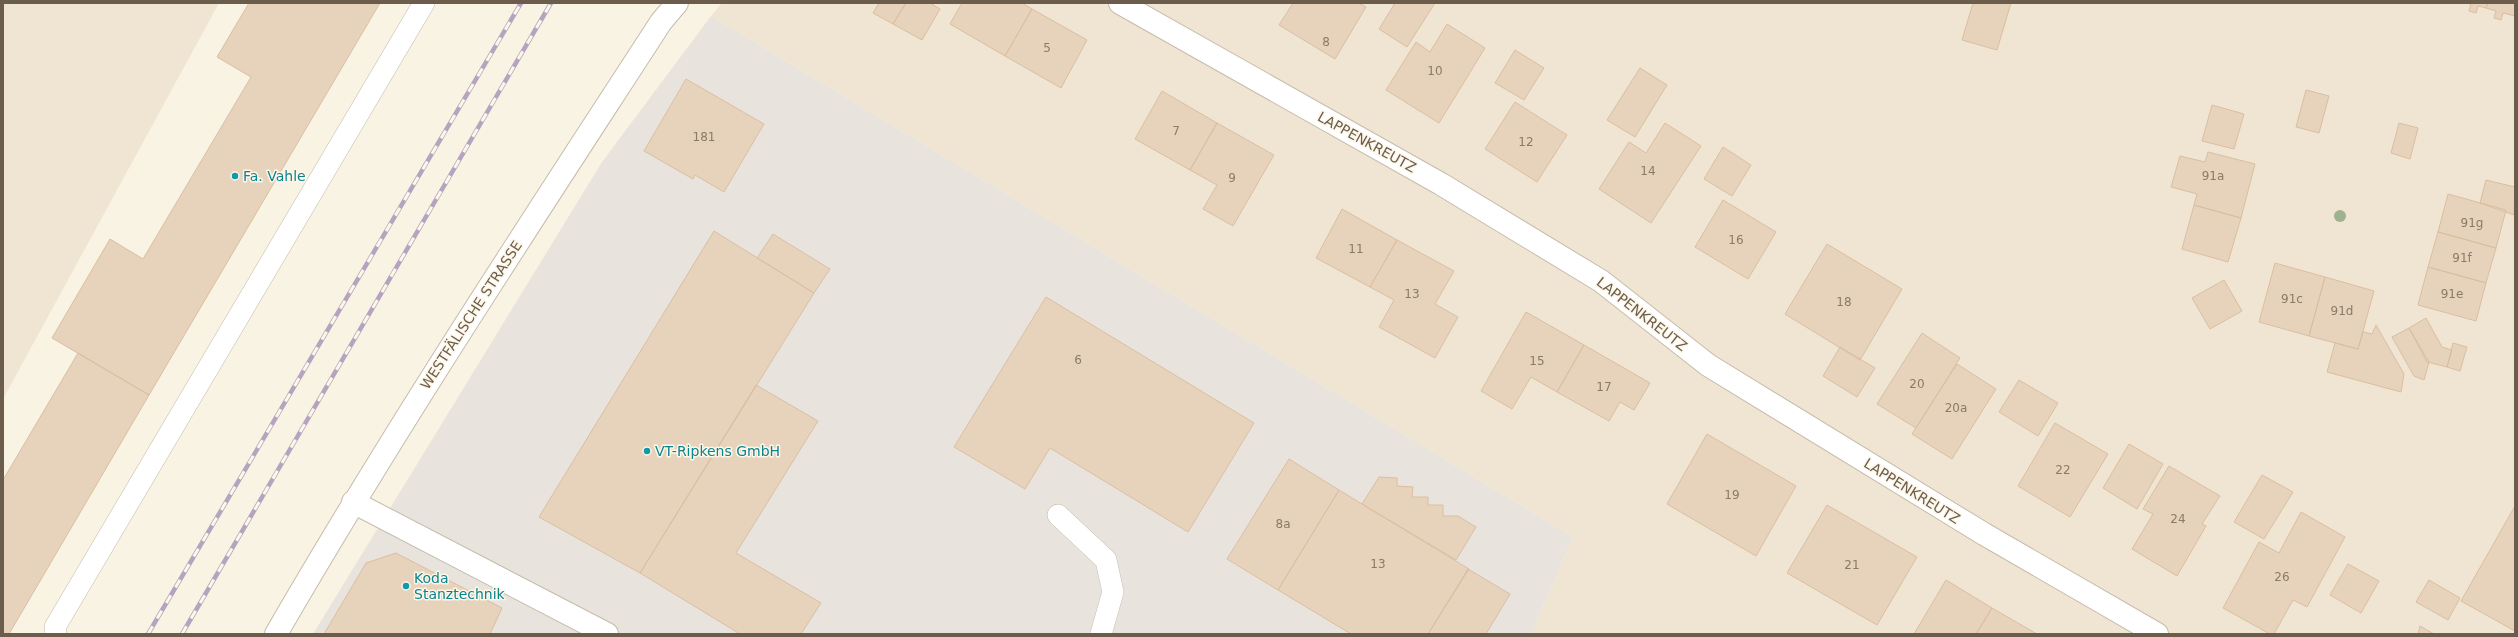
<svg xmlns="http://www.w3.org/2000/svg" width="2518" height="637" viewBox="0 0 2518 637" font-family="'DejaVu Sans',sans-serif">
	<rect width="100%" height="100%" fill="#f8f3e2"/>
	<path fill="#efe5d2" d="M3,3H219L3,399Z
		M722,3H2515V634H1531L1573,537L711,16Z"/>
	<path fill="#e8e4dd" d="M711,16L1573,537L1531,634H313L602,162Z"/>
	<path fill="#e7d3bc" stroke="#dabea1" d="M249,3H380L149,395L52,338L110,239L143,259L251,77L217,57Z
		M879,3H906L893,24L873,13Z
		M906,3H930L940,9L922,40L893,24Z
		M962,3H1022L1032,9L1005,56L950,24Z
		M1293,3H1359L1366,7L1335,59L1279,25Z
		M1395,3H1435L1407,47L1379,29Z
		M1973,3H2011L1997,50L1962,40Z
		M2466,3H2488L2486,8L2478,6L2476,13L2469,11L2471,4Z
		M2488,3H2515V16L2503,13L2501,20L2494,18L2496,11L2486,8Z
		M1032,9L1087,40L1061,88L1005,56Z
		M1447,24L1485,48L1439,123L1386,90L1416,42L1430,52Z
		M1515,50L1544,68L1524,100L1495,83Z
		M1640,68L1667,85L1635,137L1607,120Z
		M686,79L764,124L724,192L695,175L693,179L644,151Z
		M2306,90L2329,96L2319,133L2296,127Z
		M1162,91L1217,123L1190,170L1135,139Z
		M1515,102L1567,135L1537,182L1485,149Z
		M2212,105L2244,114L2234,149L2202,141Z
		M1217,123L1274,155L1233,226L1203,209L1217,185L1190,170Z
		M1665,123L1701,146L1651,223L1599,189L1629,142L1646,153Z
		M2399,123L2418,128L2410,159L2391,153Z
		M1723,147L1751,165L1732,196L1704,179Z
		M2208,152L2255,164L2241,218L2194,205L2197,194L2171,187L2180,156L2205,162Z
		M2486,180L2515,187L2514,215L2480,203Z
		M2448,194L2506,210L2496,248L2438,232Z
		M1723,200L1776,232L1748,279L1695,247Z
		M2194,205L2241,218L2228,262L2182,249Z
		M1342,209L1397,240L1370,287L1316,258Z
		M714,231L814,293L640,573L539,517Z
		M2438,232L2496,248L2486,283L2428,267Z
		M773,234L830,269L814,293L757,258Z
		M1397,240L1454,271L1435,304L1458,317L1435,358L1379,327L1394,300L1370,287Z
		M1827,244L1902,289L1860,360L1785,314Z
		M2275,263L2325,277L2309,336L2259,322Z
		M2428,267L2486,283L2476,321L2418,305Z
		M2325,277L2374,291L2358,349L2309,336Z
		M2224,280L2242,311L2210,329L2192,298Z
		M1046,297L1254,423L1188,532L1050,448L1025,489L954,447Z
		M1526,312L1584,345L1557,392L1531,377L1512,409L1481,391Z
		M2426,318L2442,347L2452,350L2447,367L2427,362L2409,328Z
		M2376,325L2404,374L2401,392L2327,372L2335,343L2358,349L2363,332L2372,334Z
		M2409,328L2429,362L2424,380L2414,376L2392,337Z
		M1922,333L1960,358L1916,428L1877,404Z
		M2453,343L2467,347L2460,371L2447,367Z
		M1584,345L1650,383L1634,410L1620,402L1609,421L1557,392Z
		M1840,347L1875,368L1857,397L1823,376Z
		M78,353L149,395L9,634H3V480Z
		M1957,364L1996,389L1952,459L1912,434Z
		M2019,380L2058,403L2038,436L1999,412Z
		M756,385L818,421L736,553L821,603L801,634H740L640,573Z
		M2055,423L2108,454L2070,517L2018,486Z
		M1707,434L1796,486L1756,556L1667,504Z
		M2129,444L2163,464L2137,509L2103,488Z
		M1289,459L1339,490L1278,590L1227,559Z
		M2169,466L2220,496L2202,524L2206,526L2177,576L2132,549L2153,514L2143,509Z
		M2262,475L2293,492L2264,539L2234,522Z
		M1379,477L1397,478V486L1413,487L1412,497H1428V505H1443V516H1458L1476,527L1456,560L1362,504Z
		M1339,490L1469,569L1428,634H1351L1278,590Z
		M1827,505L1917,557L1877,625L1787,573Z
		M2515,506V631L2461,601Z
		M2301,512L2345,537L2307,607L2293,600L2274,634H2270L2223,608L2259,542L2279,553Z
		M396,553L502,608L490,634H324L366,563Z
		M2348,564L2379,581L2361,613L2330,595Z
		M1468,569L1510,594L1486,634H1428Z
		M1946,580L1992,608L1976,634H1914Z
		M2429,580L2460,598L2448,620L2416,602Z
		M1992,608L2037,634H1976Z
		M2420,626L2434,634H2418Z"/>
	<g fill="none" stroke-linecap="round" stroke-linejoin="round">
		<defs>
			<path id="lane" d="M1058,515L1106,560L1113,592L1101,634
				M56,634L55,627L424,3"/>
			<path id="street" d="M1120,3L1441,184L1601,281L1708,365L1984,534L2157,634
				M353,502L607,634
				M276,634C397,425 530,224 661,22L677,3"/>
		</defs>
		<use href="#lane" stroke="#c7bbab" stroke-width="22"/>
		<use href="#street" stroke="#c7bbab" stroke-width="24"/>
		<use href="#lane" stroke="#fff" stroke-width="21"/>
		<use href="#street" stroke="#fff" stroke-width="22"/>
		<defs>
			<path id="rail" d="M148,634L521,3
				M182,634L551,3"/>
		</defs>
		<use href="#rail" stroke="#b6a3bf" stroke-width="4.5"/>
		<use href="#rail" stroke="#fcf7e8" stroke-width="3" stroke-dasharray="9" stroke-linecap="butt"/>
	</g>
	<circle fill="#9eb190" cx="2340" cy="216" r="6"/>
	<g fill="#0f9aa8" stroke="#fcf7e8" stroke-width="1.5">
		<circle cx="235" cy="176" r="4"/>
		<circle cx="647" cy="451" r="4"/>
		<circle cx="406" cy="586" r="4"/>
	</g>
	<g text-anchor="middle" stroke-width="3" stroke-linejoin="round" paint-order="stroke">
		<g font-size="12" fill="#8b7a68">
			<text x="1326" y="46">8</text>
			<text x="1047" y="52">5</text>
			<text x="1435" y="75">10</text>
			<text x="1176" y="135">7</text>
			<text x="704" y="141">181</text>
			<text x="1526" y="146">12</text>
			<text x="1648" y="175">14</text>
			<text x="2213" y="180">91a</text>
			<text x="1232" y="182">9</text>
			<text x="2472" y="227">91g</text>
			<text x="1736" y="244">16</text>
			<text x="1356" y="253">11</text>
			<text x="2462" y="262">91f</text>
			<text x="1412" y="298">13</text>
			<text x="2452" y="298">91e</text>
			<text x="2292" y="303">91c</text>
			<text x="1844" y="306">18</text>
			<text x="2342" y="315">91d</text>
			<text x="1078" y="364">6</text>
			<text x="1537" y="365">15</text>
			<text x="1917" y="388">20</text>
			<text x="1604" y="391">17</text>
			<text x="1956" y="412">20a</text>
			<text x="2063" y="474">22</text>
			<text x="1732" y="499">19</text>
			<text x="2178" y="523">24</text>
			<text x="1283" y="528">8a</text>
			<text x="1378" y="568">13</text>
			<text x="1852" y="569">21</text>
			<text x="2282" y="581">26</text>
		</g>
		<g font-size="14" fill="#6c5c4c" stroke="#fcf7e8">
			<text transform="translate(1367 142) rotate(29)" y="5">LAPPENKREUTZ</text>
			<text transform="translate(1642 314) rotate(38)" y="5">LAPPENKREUTZ</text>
			<text transform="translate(471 315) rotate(-57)" y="5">WESTFÄLISCHE STRASSE</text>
			<text transform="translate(1912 491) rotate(32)" y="5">LAPPENKREUTZ</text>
		</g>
		<g font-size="14" fill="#0d838f" stroke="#fcf7e8" text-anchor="start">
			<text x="243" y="181">Fa. Vahle</text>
			<text x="655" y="456">VT-Ripkens GmbH</text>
			<text x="414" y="583">Koda<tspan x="414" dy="16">Stanztechnik</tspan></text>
		</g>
	</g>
	<rect width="2518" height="637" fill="none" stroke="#6c5c4c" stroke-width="8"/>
</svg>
